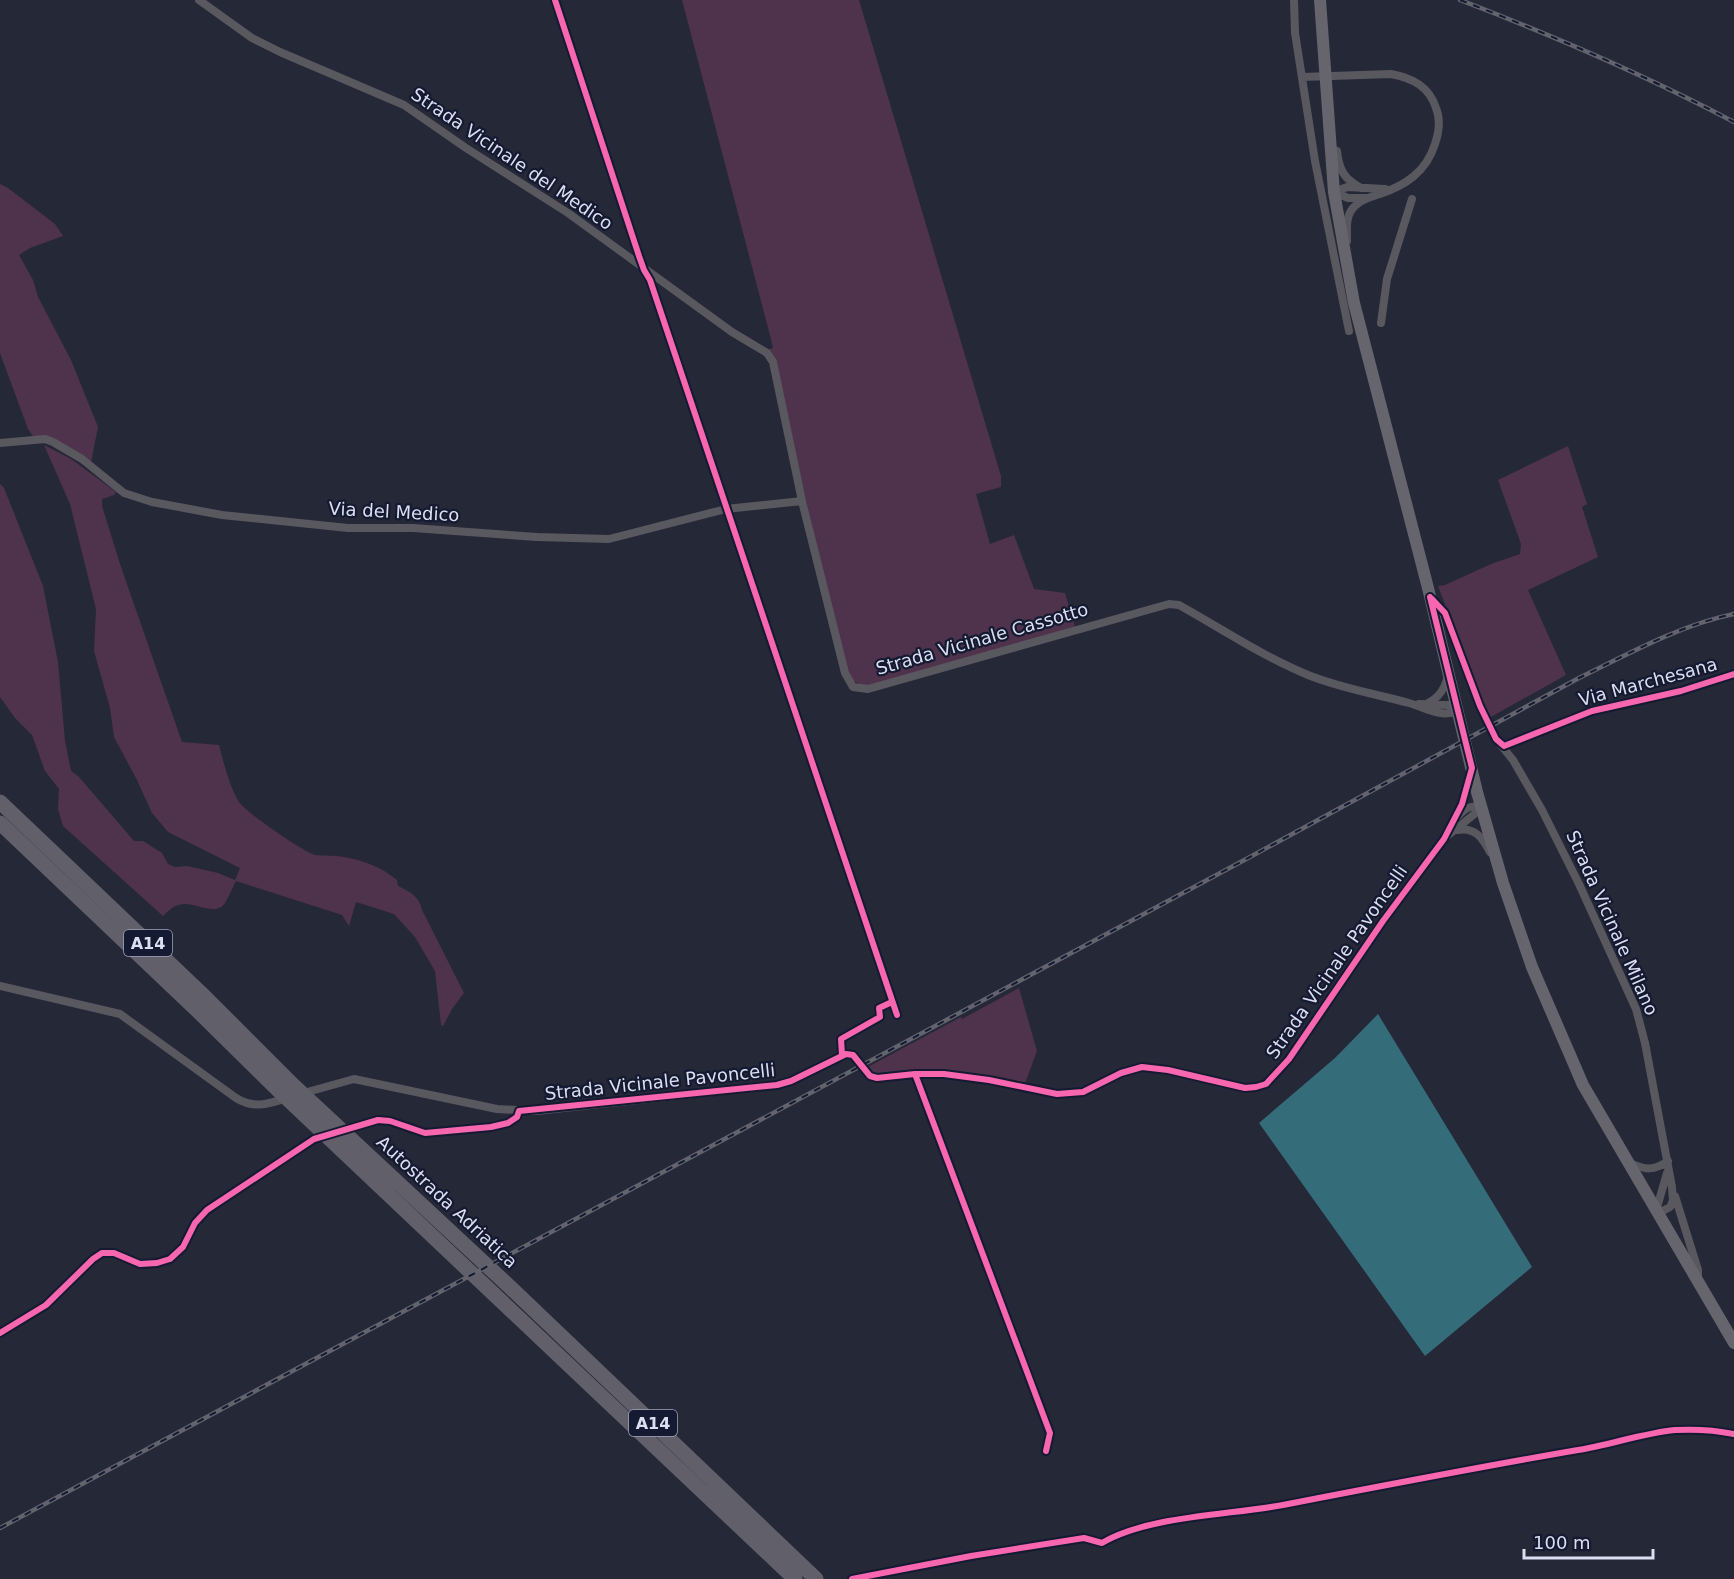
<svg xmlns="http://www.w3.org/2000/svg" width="1734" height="1579" viewBox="0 0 1734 1579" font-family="'DejaVu Sans',sans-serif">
	<rect width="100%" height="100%" fill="#252837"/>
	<path fill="#4f334c" d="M682,0H859L1001,476V487L976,494L990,544L1014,535L1034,589L1065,593L1075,627L864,687L849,678L778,385L765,351L773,348L772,343Z
		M0,184L8,188L55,224L63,236L30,248L19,255L33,280L38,297L71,360L98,427L90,467L59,446L35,439L28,429L0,353Z
		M44,445L71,459L116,492L114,495L102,499V506L121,567L182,742L219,745C224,764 229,785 239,802C245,812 304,852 315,855C324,856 334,855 343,857C363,860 381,867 397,880L398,886C409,891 420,897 422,910L464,993L452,1009L443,1026L441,1025L435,971L415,937L394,914L356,902L349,926L342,915L236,881C232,888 229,897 225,903C215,918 193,900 179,905C173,906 167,912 163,916L63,826L58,809L59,789L45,771L32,735L15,718L0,697V484L4,488L43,586L58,662L65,741L71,771L79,777L134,841H143L162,853L168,864L175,867L187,866L218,873L235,880L240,868L168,832L152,813L136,778L114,737L110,708L94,651L96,609L70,504Z
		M1568,446L1587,504L1582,507L1598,557L1528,590L1566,675L1489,718L1438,586L1445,585L1491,564L1520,554L1521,544L1498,480Z
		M1019,988L1037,1051L1024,1086L982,1078L877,1076L864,1069L961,1017L962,1019Z"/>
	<path fill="#356c79" d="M1378,1014L1532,1267L1425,1356L1259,1123L1335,1058Z"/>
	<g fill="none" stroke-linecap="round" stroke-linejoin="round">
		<path stroke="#5a585f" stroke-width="8" d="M199,0L252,38L280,52L404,105L466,148L568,213L732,332L767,353L773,362L802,501L845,673L853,687L868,689L1169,604L1179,605C1222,629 1262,656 1308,675C1340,688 1376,694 1409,703C1426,708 1440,718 1458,711
			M1294,0L1295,33L1315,161L1349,331
			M1302,77L1391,74C1412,78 1429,86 1436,108C1441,120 1439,132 1435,144C1426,172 1406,185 1380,194C1371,197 1362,199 1355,206C1345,215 1347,228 1347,241
			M1337,151C1339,170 1344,179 1361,188
			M1334,192L1347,187L1385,189
			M1334,192L1348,198H1365
			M1381,323L1387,279L1412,199
			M0,443L45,439L53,442L82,459L124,493L152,502L222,515L348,528H413L537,537L609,539L726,509L802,501
			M1431,597L1445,613L1485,718L1496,739L1513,760L1542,810L1579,884L1636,1009L1645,1043L1672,1187L1673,1201L1670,1207L1657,1214
			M1428,703C1440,697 1445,688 1448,676
			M1419,704L1448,705L1458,711
			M1504,746L1592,711L1681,691L1734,674
			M1457,830C1475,827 1482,837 1490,852
			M1446,837L1482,808C1472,804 1465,808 1458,816
			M0,986L120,1014L236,1098C254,1109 268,1104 287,1098
			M300,1094L354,1079L497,1109L536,1111L777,1085L791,1081L846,1054L853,1055L870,1076L877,1078L915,1074H944L989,1080L1057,1094L1083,1092L1121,1073L1142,1067L1168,1070L1245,1088L1256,1087L1266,1084L1289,1059L1383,921L1444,839L1462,804L1472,771
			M1630,1163C1645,1170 1654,1171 1668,1161
			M1675,1196L1698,1270V1279
			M1656,1211L1667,1173"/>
		<path stroke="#66646c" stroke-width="12" d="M1320,0L1334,192L1354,303L1428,588L1477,792L1503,883L1532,967L1583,1085L1734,1343"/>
		<path stroke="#605f6a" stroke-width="15" d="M0,802L206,998L294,1086L511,1288L816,1579
			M0,823L199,1012L278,1090L795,1579"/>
		<defs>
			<path id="rail" d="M1460,0C1554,36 1645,75 1734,122
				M0,1528L1250,857L1579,678C1628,654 1680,625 1734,614"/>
		</defs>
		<use href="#rail" stroke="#62636c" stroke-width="4.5"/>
		<use href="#rail" stroke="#151a33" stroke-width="2" stroke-dasharray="7" stroke-linecap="butt"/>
		<defs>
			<path id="cycleway" d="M555,0L639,256L644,270L650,280L897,1015
				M1432,599L1445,613L1480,706L1496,739L1504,746L1592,711L1681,691L1734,674
				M842,1055L841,1039L880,1017L879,1008L892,1002
				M915,1074L1050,1433L1046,1451
				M0,1333L46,1305L93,1259L102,1253H114L140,1264L157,1263L170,1259L183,1247L195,1223L207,1210L314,1139L378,1120L390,1121L425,1133L491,1127L508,1123L517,1117L519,1111L777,1085L791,1081L846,1054L853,1055L870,1076L877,1078L915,1074H944L989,1080L1057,1094L1083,1092L1121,1073L1142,1067L1168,1070L1245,1088L1256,1087L1266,1084L1289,1059L1383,921L1444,839L1462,804L1472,768L1430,597
				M852,1579L971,1556L1084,1538L1102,1543C1147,1516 1230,1515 1283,1505C1381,1486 1479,1467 1578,1450C1609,1445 1644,1433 1675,1430C1695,1429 1715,1430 1734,1434"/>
		</defs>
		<use href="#cycleway" stroke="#151a33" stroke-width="10"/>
		<use href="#cycleway" stroke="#f766af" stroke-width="6"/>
	</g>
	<g text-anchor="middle" stroke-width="4.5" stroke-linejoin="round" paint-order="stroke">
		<g fill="#151a33" stroke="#9fa4b8" stroke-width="1.5">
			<rect x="124" y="930" width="48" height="26" rx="4.5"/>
			<rect x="629" y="1410" width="48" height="26" rx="4.5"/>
		</g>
		<g font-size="16" font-weight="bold" fill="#dadff1">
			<text x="148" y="949">A14</text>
			<text x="653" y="1429">A14</text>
		</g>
		<g font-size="18" fill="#dadff1" stroke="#151a33">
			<text transform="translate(512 159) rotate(34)" y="6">Strada Vicinale del Medico</text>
			<text transform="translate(394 512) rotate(3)" y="6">Via del Medico</text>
			<text transform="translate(982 639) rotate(-16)" y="6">Strada Vicinale Cassotto</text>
			<text transform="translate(1648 682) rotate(-15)" y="6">Via Marchesana</text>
			<text transform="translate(1612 923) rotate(66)" y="6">Strada Vicinale Milano</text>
			<text transform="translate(1337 962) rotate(-55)" y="6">Strada Vicinale Pavoncelli</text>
			<text transform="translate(660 1082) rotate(-6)" y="6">Strada Vicinale Pavoncelli</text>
			<text transform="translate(447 1202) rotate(43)" y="6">Autostrada Adriatica</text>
		</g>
	</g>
	<path d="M1524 1549v9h129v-9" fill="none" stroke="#dadff1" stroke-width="3"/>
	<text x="1533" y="1549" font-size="18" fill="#dadff1" stroke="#151a33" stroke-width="4.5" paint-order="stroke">100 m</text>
</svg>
